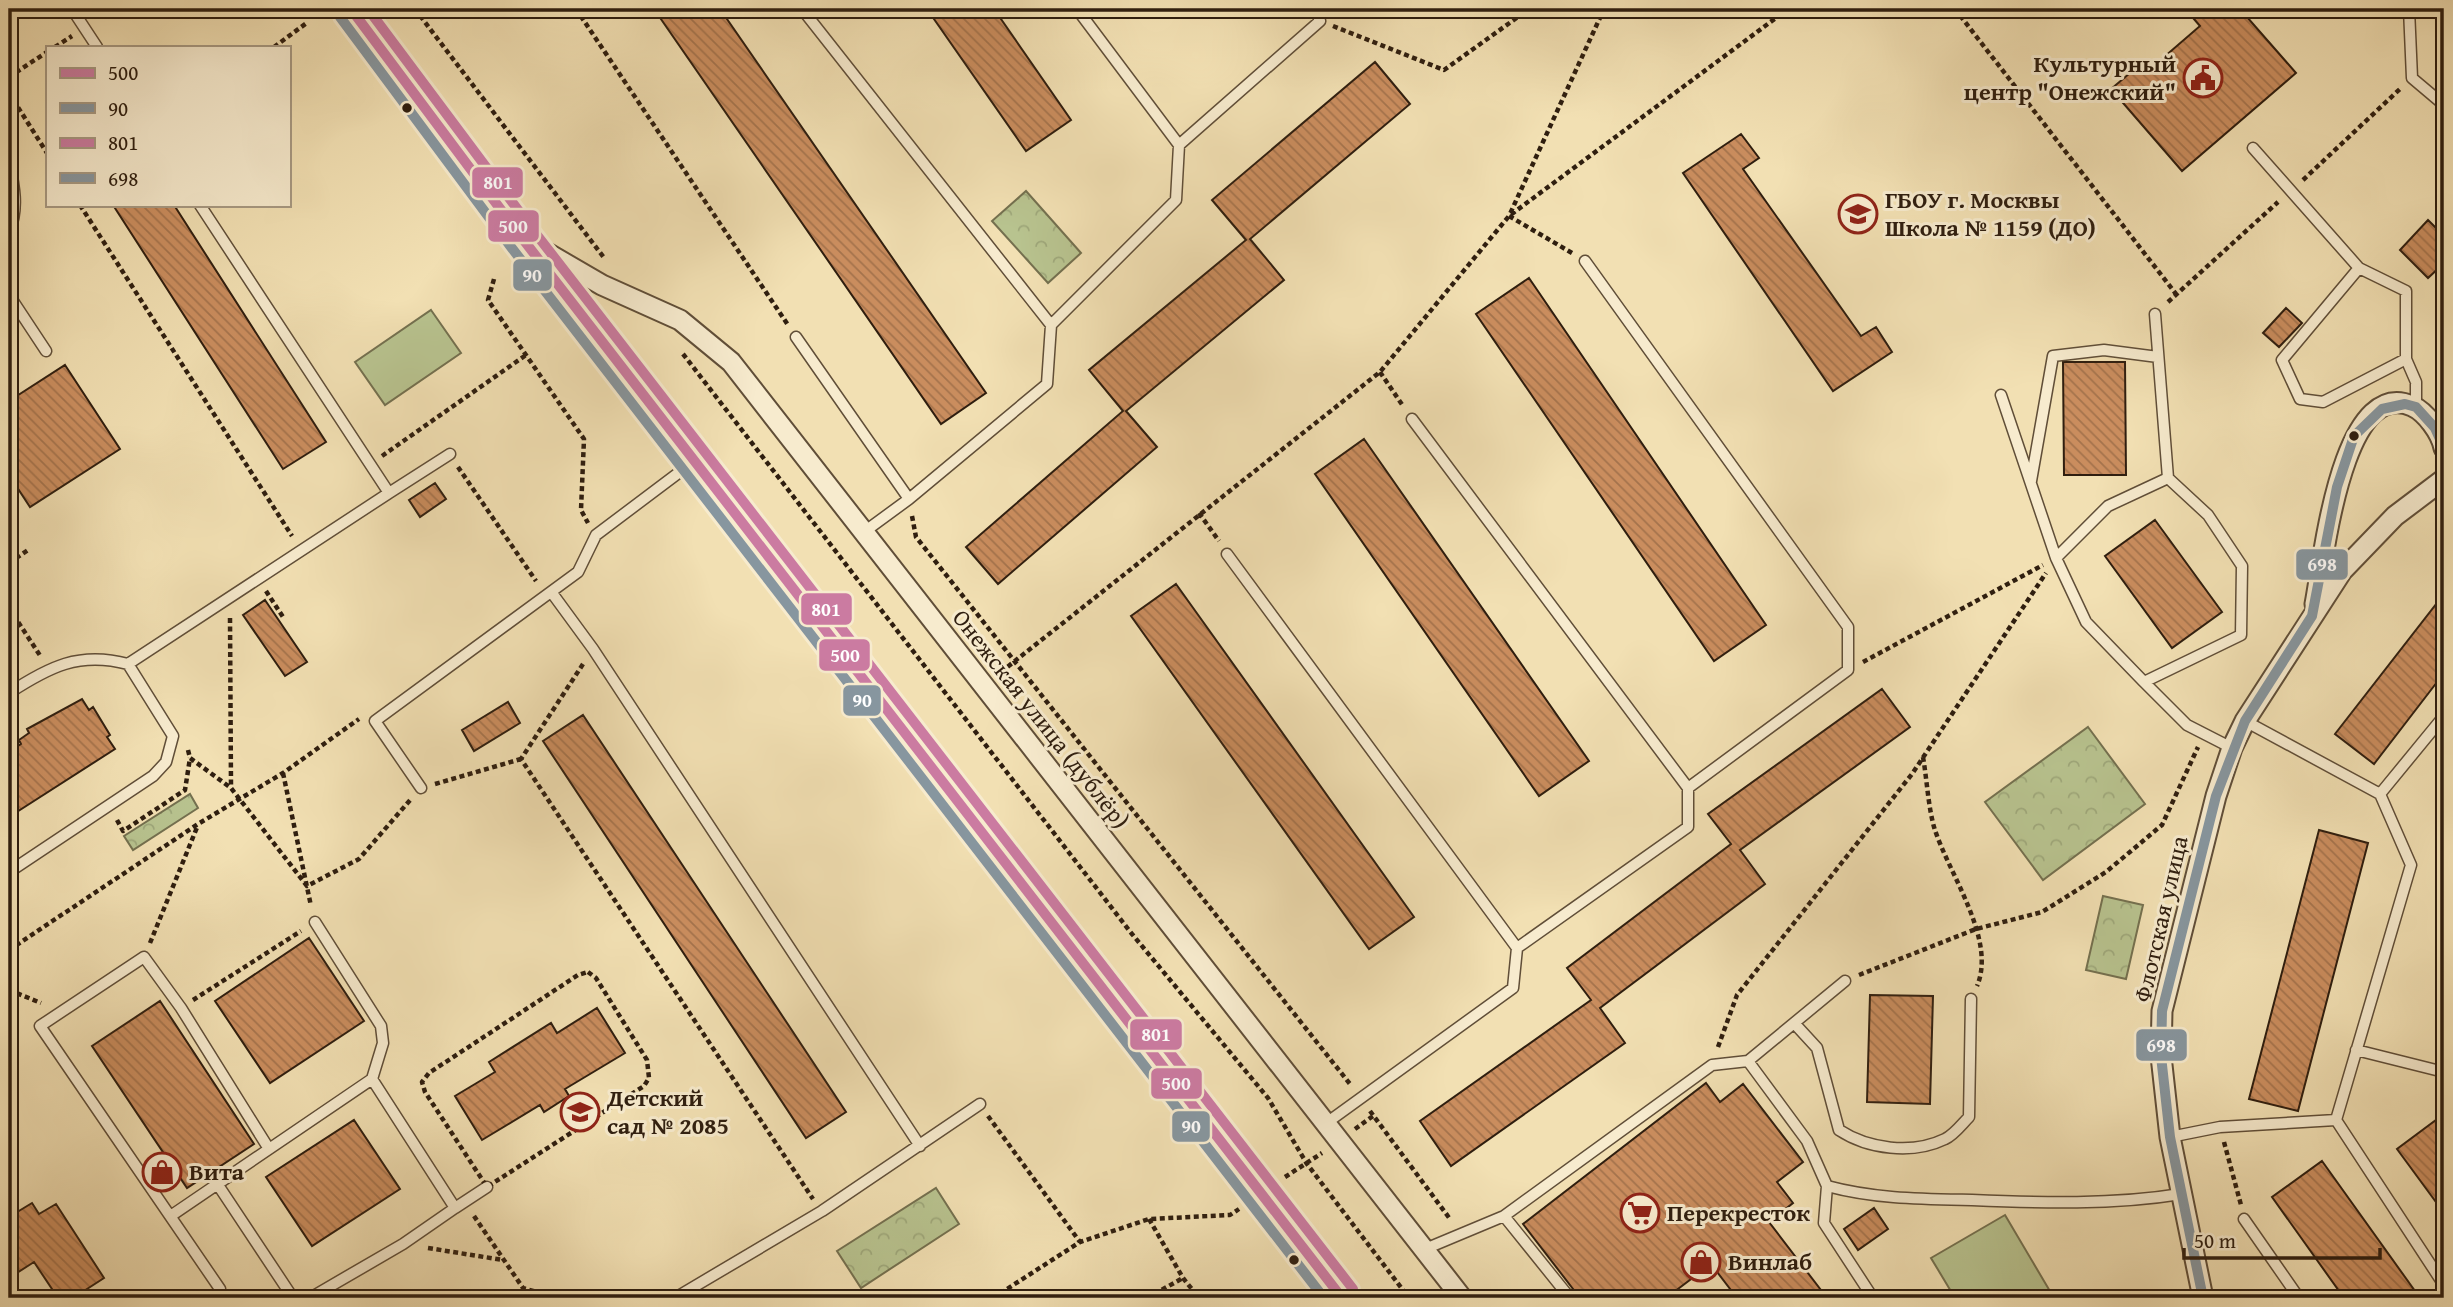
<svg xmlns="http://www.w3.org/2000/svg" width="2453" height="1307" viewBox="0 0 2453 1307" font-family="'Gentium Book Plus',serif">
	<defs>
		<pattern id="park-crowns" width="20" height="18" patternUnits="userSpaceOnUse" patternTransform="scale(1.75)"><rect width="20" height="18" fill="#b8c38f"/><path d="M2 6a3 3 0 1 1 6 0M12 15a3 3 0 1 1 6 0" fill="none" stroke="#9ea77a"/></pattern>
		<pattern id="building-back-hatch" width="6" height="6" patternUnits="userSpaceOnUse" patternTransform="scale(1.75)"><rect width="6" height="6" fill="#ca8d5e"/><path d="M-1 5l2 2M0 0l6 6M5-1l2 2" fill="none" stroke="#a4734c"/></pattern>
	</defs>
	<rect width="100%" height="100%" fill="#f2e0b3"/>
	<filter id="stains"><feTurbulence type="fractalNoise" baseFrequency=".00286" numOctaves="4"/><feColorMatrix values="0 0 0 0 .2 0 0 0 0 .09 0 0 0 0 .02 0 0 0 .5 -.17"/></filter>
	<radialGradient id="worn" r=".72"><stop offset=".6" stop-color="#630" stop-opacity="0"/><stop offset="1" stop-color="#630" stop-opacity=".3"/></radialGradient>
	<path fill="#b8c38f" stroke="#74704f" stroke-width="2" d="M431,310L461,353L385,405L355,362Z
		M2005,1215L2054,1298H1955L1931,1258Z"/>
	<path fill="url(#park-crowns)" stroke="#74704f" stroke-width="2" d="M1026,191L1081,253L1048,283L992,221Z
		M2088,727L2145,804L2043,880L1985,802Z
		M190,794L198,808L133,850L124,836Z
		M2103,896L2143,905L2126,979L2086,970Z
		M936,1188L959,1224L861,1288L837,1251Z"/>
	<path fill="url(#building-back-hatch)" stroke="#2f1e0f" stroke-width="2" d="M654,9H720L986,393L941,424Z
		M927,9H994L1071,120L1026,151Z
		M2206,9H2240L2296,73L2182,171L2111,89L2143,62L2149,70L2200,26L2194,19Z
		M1375,62L1410,104L1250,239L1284,280L1126,411L1157,447L998,584L966,547L1123,411L1089,370L1246,240L1212,200Z
		M1741,134L1759,158L1743,169L1861,336L1876,327L1892,352L1833,391L1683,173Z
		M113,205H174L326,442L283,469Z
		M2428,220L2444,236V263L2428,278L2400,250Z
		M1529,278L1766,625L1714,661L1476,314Z
		M2286,308L2302,323L2279,347L2263,333Z
		M2063,362H2125L2126,475H2064Z
		M65,365L120,449L30,507L9,475V401Z
		M1364,439L1589,761L1539,796L1315,474Z
		M435,483L446,499L420,517L409,500Z
		M2155,520L2222,612L2172,648L2105,556Z
		M1176,584L1414,917L1369,949L1131,616Z
		M2444,594V673L2374,764L2335,734Z
		M265,600L307,662L285,676L243,615Z
		M1882,689L1910,727L1740,850L1765,884L1600,1008L1625,1043L1451,1166L1420,1121L1591,1000L1567,968L1731,844L1708,814Z
		M82,699L89,710L93,707L110,735L107,737L115,749L9,817V752L21,744L19,740L29,733L27,729Z
		M508,702L520,723L474,751L462,730Z
		M583,715L846,1112L806,1138L543,741Z
		M2319,830L2368,843L2298,1111L2249,1099Z
		M309,938L364,1021L270,1083L215,1001Z
		M1870,995L1933,996L1930,1104L1867,1102Z
		M160,1001L254,1144L187,1188L92,1046Z
		M597,1008L625,1053L565,1089L569,1096L544,1112L540,1105L482,1140L455,1096L495,1072L489,1062L551,1023L557,1033Z
		M1706,1083L1720,1102L1743,1084L1803,1162L1777,1182L1793,1203L1769,1222L1827,1298H1737L1711,1264L1666,1298H1580L1523,1224Z
		M2444,1114V1213L2397,1149Z
		M354,1120L400,1189L312,1246L266,1177Z
		M2322,1161L2420,1298H2344L2272,1197Z
		M32,1203L39,1214L56,1204L104,1278L73,1298H58L34,1262L9,1278V1217Z
		M1874,1208L1888,1229L1858,1250L1844,1229Z"/>
	<g fill="none" stroke-linecap="round" stroke-linejoin="round">
		<defs>
			<path id="lane" d="M72,9L97,47
				M802,9L1051,325
				M1077,9L1179,145
				M2409,9L2412,78L2444,105
				M2253,148L2359,268
				M9,161C14,185 19,209 9,232
				M9,295L46,351
				M2155,314L2168,478
				M796,337L909,499
				M2406,359L2323,402L2300,399L2282,360L2359,268L2406,291V359L2416,382V407
				M2001,395L2056,558L2086,622L2144,682L2241,635L2242,566L2208,515L2168,478L2108,506L2056,558
				M1412,419L1688,788
				M2031,481L2053,356L2104,350L2158,357
				M389,493L450,454
				M864,532L909,499L1047,384L1051,325L1176,200L1179,145L1320,21L1315,9
				M1227,554L1517,948
				M552,593L593,649L920,1146
				M2144,682L2187,725L2232,748
				M9,693C49,667 79,651 128,664L389,493L200,205
				M2245,721L2380,794L2444,716
				M421,788L375,721L578,572L596,535L693,462
				M9,872L153,776L166,762L173,736L128,664
				M1794,1023L1817,1048L1839,1130C1868,1149 1912,1155 1945,1139C1954,1135 1962,1124 1969,1117L1971,999
				M2356,1050L2444,1072
				M1748,1061L1845,981
				M2336,1120L2444,1285
				M1325,1124L1513,988L1517,948L1688,827V788L1848,670V627L1585,261
				M2170,1137L2220,1127L2336,1120L2411,865L2380,794
				M218,1185L293,1298
				M1827,1186L1824,1223L1873,1298
				M455,1208L487,1187
				M172,1215L372,1079
				M1504,1216L1570,1298
				M2244,1219L2299,1298
				M1425,1249L1504,1216L1712,1065L1748,1061L1807,1141L1827,1186C1875,1199 1922,1199 1972,1200C2041,1203 2113,1205 2181,1194
				M220,1289L40,1026L144,957L181,1008L269,1149
				M310,1298L403,1244L455,1208L372,1079L383,1043L381,1026L315,922
				M675,1298L822,1211L980,1104"/>
			<path id="street" d="M535,246L602,285L680,320L731,362L1462,1298
				M2315,604C2323,565 2341,375 2412,406C2426,412 2441,433 2444,448
				M2203,1298L2170,1137L2161,1056L2162,1011L2216,796L2232,748L2245,721L2342,571L2395,516L2444,479"/>
			<path id="secondary" d="M351,9L522,238L1342,1298"/>
		</defs>
		<use href="#lane" stroke="#604e38" stroke-width="13"/>
		<use href="#street" stroke="#604e38" stroke-width="23"/>
		<use href="#secondary" stroke="#2f1e0f" stroke-width="32"/>
		<path stroke="#2f1e0f" stroke-width="4.5" stroke-dasharray="5 3.5" stroke-linecap="butt" d="M415,9L605,259
			M576,9L788,325
			M1955,9L2176,294
			M1333,26L1444,70L1529,9
			M55,47L72,36
			M274,47L308,22
			M9,77L47,52
			M9,93L47,153
			M2303,180L2401,88
			M80,205L292,536
			M1572,253L1509,216L1604,9
			M494,279L488,300L584,439L581,510L588,523
			M2168,302L2278,202
			M683,354L1132,934L1268,1098L1307,1164L1409,1298
			M1380,372L1403,406
			M382,456L526,355
			M458,467L536,581
			M1199,513L1219,541
			M912,516L916,537L1350,1084
			M9,563L28,550
			M266,591L283,617
			M9,608L41,657
			M230,618L231,787
			M1863,662L2043,565
			M583,664L521,759L813,1199
			M1001,672L1380,372L1509,216L1788,9
			M188,750L190,758L231,788L307,886L359,859L411,799
			M1923,757C1927,780 1928,805 1934,827C1948,873 1997,939 1977,986
			M283,773L311,906
			M435,784L521,759
			M117,820L123,831L185,790L190,758
			M150,943L198,825
			M9,950L198,824L283,773L359,719
			M588,972L596,978L647,1060L649,1078L644,1086L487,1187L425,1092L422,1082L429,1073L578,975Z
			M1859,975L1976,929L2042,912L2106,872L2162,825L2198,747
			M9,990L41,1003
			M193,1000L301,931
			M1718,1047L1737,995L1912,774L2046,573
			M1370,1111L1450,1219
			M988,1116L1080,1242
			M1355,1129L1373,1116
			M2224,1142L2241,1205
			M1285,1177L1322,1153
			M474,1216L523,1288L557,1298
			M1149,1219L1183,1278L1199,1298
			M428,1248L503,1260
			M993,1298L1080,1242L1149,1219L1230,1215L1239,1209
			M1147,1298L1183,1278"/>
		<use href="#lane" stroke="#f7ebce" stroke-width="10"/>
		<use href="#street" stroke="#f7ebce" stroke-width="19"/>
		<use href="#secondary" stroke="#f7ebce" stroke-width="28"/>
		<defs>
			<path id="bus-1" d="M351,9L522,238L1342,1298"/>
			<path id="bus-2" d="M340,17L511,247L1324,1298"/>
			<path id="bus-3" d="M368,9L533,230L1353,1289"/>
			<path id="bus-4" d="M2203,1298L2170,1137L2161,1056L2162,1011L2216,796L2245,721L2312,616L2337,487L2354,436L2382,409L2405,404L2416,407L2435,428L2444,448"/>
		</defs>
		<use href="#bus-1" stroke="#f7ebce" stroke-width="16"/>
		<use href="#bus-2" stroke="#f7ebce" stroke-width="16"/>
		<use href="#bus-3" stroke="#f7ebce" stroke-width="16"/>
		<use href="#bus-4" stroke="#f7ebce" stroke-width="16"/>
		<use href="#bus-1" stroke="#cb7ba1" stroke-width="10"/>
		<use href="#bus-2" stroke="#87969f" stroke-width="10"/>
		<use href="#bus-3" stroke="#cb7ba1" stroke-width="10"/>
		<use href="#bus-4" stroke="#87969f" stroke-width="10"/>
	</g>
	<defs>
		<symbol id="civic-ring" viewBox="-11 -11 22 22"><circle r="9.5" fill="#f7ebce" stroke="#8f2418" stroke-width="1.5"/><path d="M-.6-6.5H3V-4.5H.6V-3L4-1V1h2V6H-6V1h2V-1L-.6-3ZM-1.2 2.5V6h2.4V2.5Z" fill="#8f2418"/></symbol>
		<symbol id="school-ring" viewBox="-11 -11 22 22"><circle r="9.5" fill="#f7ebce" stroke="#8f2418" stroke-width="1.5"/><path d="M0-5L7-2L0 1L-7-2ZM-4 1L0 2.5L4 1V4Q0 6-4 4Z" fill="#8f2418"/></symbol>
		<symbol id="shop-ring" viewBox="-11 -11 22 22"><circle r="9.5" fill="#f7ebce" stroke="#8f2418" stroke-width="1.5"/><path d="M-5-2.5h2.3a2.7 3.5 0 0 1 5.4 0H5L5.5 6h-11ZM-1.5-2.5h3a1.5 2.3 0 0 0-3 0Z" fill="#8f2418"/></symbol>
		<symbol id="supermarket-ring" viewBox="-11 -11 22 22"><circle r="9.5" fill="#f7ebce" stroke="#8f2418" stroke-width="1.5"/><path d="M-6-5.5h2.5l.6 2H6L4.5 2H-2.5L-4.4-4H-6ZM-1.5 3.2a1.3 1.3 0 1 0 .1 0ZM3 3.2a1.3 1.3 0 1 0 .1 0Z" fill="#8f2418"/></symbol>
	</defs>
	<g fill-rule="evenodd">
		<use href="#civic-ring" x="2181" y="56" width="44" height="44"/>
		<use href="#school-ring" x="1836" y="192" width="44" height="44"/>
		<use href="#school-ring" x="558" y="1090" width="44" height="44"/>
		<use href="#shop-ring" x="140" y="1150" width="44" height="44"/>
		<use href="#supermarket-ring" x="1618" y="1191" width="44" height="44"/>
		<use href="#shop-ring" x="1679" y="1240" width="44" height="44"/>
	</g>
	<g fill="#2f1e0f" stroke="#f7ebce" stroke-width="2.5">
		<circle cx="407" cy="108" r="6"/>
		<circle cx="2354" cy="436" r="6"/>
		<circle cx="1294" cy="1260" r="6"/>
	</g>
	<g text-anchor="middle" stroke-width="6" stroke-linejoin="round" paint-order="stroke">
		<g font-size="24" font-weight="bold" fill="#2f1e0f" stroke="#f7ebce" text-anchor="start">
			<text x="2176" y="72" text-anchor="end">Культурный<tspan x="2176" dy="28">центр "Онежский"</tspan></text>
			<text x="1885" y="208">ГБОУ г. Москвы<tspan x="1885" dy="28">Школа № 1159 (ДО)</tspan></text>
			<text x="607" y="1106">Детский<tspan x="607" dy="28">сад № 2085</tspan></text>
			<text x="189" y="1180">Вита</text>
			<text x="1667" y="1221">Перекресток</text>
			<text x="1728" y="1270">Винлаб</text>
		</g>
		<g font-size="24" fill="#2f1e0f" stroke="#f7ebce">
			<text transform="translate(1041 719) rotate(52)" y="8">Онежская улица (дублёр)</text>
			<text transform="translate(2161 919) rotate(-77)" y="8">Флотская улица</text>
		</g>
	</g>
	<g stroke="#f7ebce" stroke-width="2.5">
		<rect x="471" y="166" width="53" height="33" rx="7" fill="#cb7ba1"/>
		<rect x="487" y="209" width="53" height="34" rx="7" fill="#cb7ba1"/>
		<rect x="512" y="258" width="41" height="34" rx="7" fill="#87969f"/>
		<rect x="2295" y="548" width="54" height="33" rx="7" fill="#87969f"/>
		<rect x="800" y="592" width="53" height="34" rx="7" fill="#cb7ba1"/>
		<rect x="818" y="638" width="53" height="34" rx="7" fill="#cb7ba1"/>
		<rect x="842" y="684" width="40" height="33" rx="7" fill="#87969f"/>
		<rect x="1129" y="1018" width="54" height="33" rx="7" fill="#cb7ba1"/>
		<rect x="2135" y="1028" width="53" height="34" rx="7" fill="#87969f"/>
		<rect x="1150" y="1067" width="53" height="33" rx="7" fill="#cb7ba1"/>
		<rect x="1171" y="1110" width="40" height="33" rx="7" fill="#87969f"/>
	</g>
	<g font-size="19" text-anchor="middle" font-weight="bold" fill="#fff">
		<text x="498" y="189">801</text>
		<text x="513" y="233">500</text>
		<text x="532" y="282">90</text>
		<text x="2322" y="571">698</text>
		<text x="826" y="616">801</text>
		<text x="845" y="662">500</text>
		<text x="862" y="707">90</text>
		<text x="1156" y="1041">801</text>
		<text x="2161" y="1052">698</text>
		<text x="1176" y="1090">500</text>
		<text x="1191" y="1133">90</text>
	</g>
	<rect width="2453" height="1307" fill="none" stroke="#f2e0b3" stroke-width="35"/>
	<rect x="10" y="10" width="2432" height="1286" fill="none" stroke="#2f1e0f" stroke-width="3.5"/>
	<rect x="18" y="18" width="2418" height="1272" fill="none" stroke="#2f1e0f" stroke-width="2"/>
	<rect x="46" y="46" width="245" height="161" fill="#f7ebce" stroke="#a79982" stroke-width="2"/>
	<rect x="60" y="68" width="35" height="10" fill="#cb7ba1" stroke="#a79982" stroke-width="2"/>
	<text x="108" y="80" font-size="21" fill="#2f1e0f">500</text>
	<rect x="60" y="103" width="35" height="10" fill="#87969f" stroke="#a79982" stroke-width="2"/>
	<text x="108" y="116" font-size="21" fill="#2f1e0f">90</text>
	<rect x="60" y="138" width="35" height="10" fill="#cb7ba1" stroke="#a79982" stroke-width="2"/>
	<text x="108" y="150" font-size="21" fill="#2f1e0f">801</text>
	<rect x="60" y="173" width="35" height="10" fill="#87969f" stroke="#a79982" stroke-width="2"/>
	<text x="108" y="186" font-size="21" fill="#2f1e0f">698</text>
	<path d="M2184 1248v10h196v-10" fill="none" stroke="#2f1e0f" stroke-width="3.5"/>
	<text x="2194" y="1248" font-size="21" fill="#2f1e0f" stroke="#f7ebce" stroke-width="5" paint-order="stroke">50 m</text>
	<rect width="100%" height="100%" filter="url(#stains)"/>
	<rect width="100%" height="100%" fill="url(#worn)"/>
</svg>
